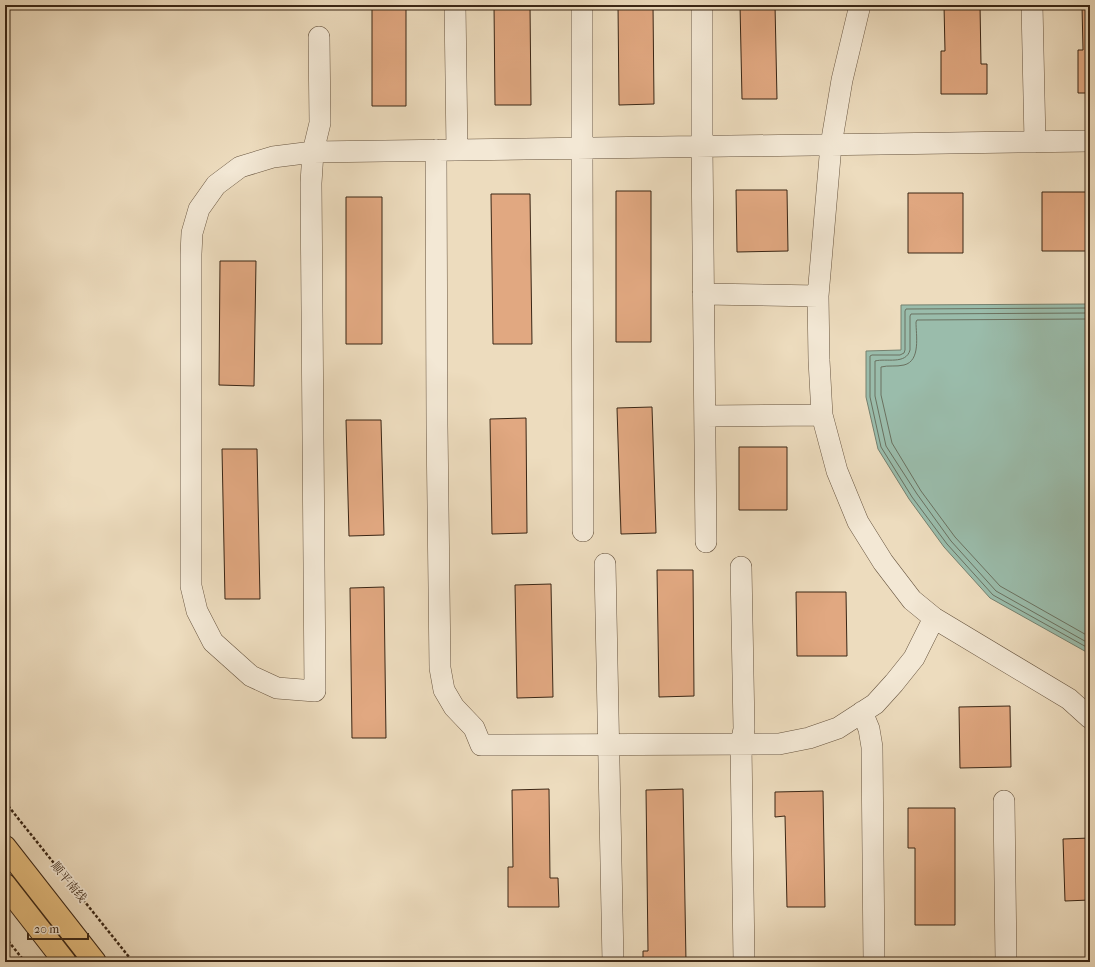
<svg xmlns="http://www.w3.org/2000/svg" width="1095" height="967" viewBox="0 0 1095 967" font-family="'IM FELL French Canon','Noto Serif SC',serif">
	<rect width="100%" height="100%" fill="#eddcbe"/>
	<filter id="stains"><feTurbulence type="fractalNoise" baseFrequency=".005" numOctaves="4"/><feColorMatrix values="0 0 0 0 .2 0 0 0 0 .09 0 0 0 0 .02 0 0 0 .5 -.17"/></filter>
	<radialGradient id="worn" r=".72"><stop offset=".6" stop-color="#630" stop-opacity="0"/><stop offset="1" stop-color="#630" stop-opacity=".3"/></radialGradient>
	<path fill="#9abcab" stroke="#74806f" d="M1090,304V654L990,598L944,547L909,499L878,449L866,397V351L901,350V305Z"/>
	<g fill="none" stroke-linecap="round" stroke-linejoin="round">
		<path stroke="#6a7160" stroke-width="1" d="M1090,308L906,309L905,311V350L904,353L900,355H872L870,356V397L881,447L912,497L947,544L993,595L1090,649
			M1090,313L911,314L910,316V350C906,365 886,358 875,361V396L886,446L917,494L951,541L996,591L1090,644
			M1090,319L917,320L916,322C916,335 921,361 904,365C896,367 888,365 881,367V395L892,443L921,491L955,537L1000,586L1090,637"/>
	</g>
	<path fill="#e1a881" stroke="#3a2615" d="M372,5H406V106H372Z
		M494,5H530L531,105H495Z
		M618,5H653L654,104L619,105Z
		M740,5H775L777,99H742Z
		M944,5H980L981,64H987V94H941V51H945Z
		M1082,5H1090V93H1078V50H1083Z
		M736,190H787L788,251L737,252Z
		M616,191H651V342H616Z
		M1042,192H1090V251H1042Z
		M908,193H963V253H908Z
		M491,194H530L532,344H493Z
		M346,197H382V344H346Z
		M220,261H256L254,386L219,385Z
		M652,407L656,533L621,534L617,408Z
		M526,418L527,533L492,534L490,419Z
		M346,420H381L384,535L349,536Z
		M739,447H787V510H739Z
		M222,449H257L260,599H225Z
		M657,570H693L694,696L659,697Z
		M551,584L553,697L517,698L515,585Z
		M384,587L386,738H352L350,588Z
		M796,592H846L847,656H797Z
		M1010,706L1011,767L960,768L959,707Z
		M549,789L550,878H558L559,907H508V867H513L512,790Z
		M683,789L686,962H643V951H648L646,790Z
		M823,791L825,907H787L785,816L775,817V792Z
		M908,808H955V925H915V848H908Z
		M1090,838V900L1065,901L1063,839Z"/>
	<g fill="none" stroke-linecap="round" stroke-linejoin="round">
		<defs>
			<path id="minor" d="M455,5L457,150
				M582,5V148L583,531
				M702,5V147L706,542
				M860,5L842,80L831,145L818,296L819,360L822,415L837,471L858,522L883,562L912,600L934,618L1069,699L1090,718
				M1032,5L1035,142
				M319,37L320,123L313,152L311,183L315,691L277,688L251,676L213,642L197,611L191,586V254L192,233L199,209L216,185L240,167L273,157L313,152L1090,141
				M436,150L437,425L440,668L444,690L454,707L474,728L481,745L779,744L809,738L838,728L875,704L894,683L914,658L934,618
				M703,294L818,296
				M705,416L822,415
				M605,564L613,962
				M741,567L744,729L741,744L744,962
				M862,712L869,729L872,747L874,962
				M1004,801L1006,962"/>
			<path id="major" d="M5,847L95,962
				M5,885L65,962"/>
		</defs>
		<use href="#minor" stroke="#67543f" stroke-width="22"/>
		<use href="#major" stroke="#3a2615" stroke-width="24"/>
		<path stroke="#3a2615" stroke-width="2.5" stroke-dasharray="3 2" stroke-linecap="butt" d="M5,802L133,962
			M5,937L25,962"/>
		<use href="#minor" stroke="#f3e8d5" stroke-width="21"/>
		<use href="#major" stroke="#e6be7f" stroke-width="22"/>
	</g>
	<g text-anchor="middle" stroke-width="3.5" stroke-linejoin="round" paint-order="stroke">
		<g font-size="12" fill="#3a2615" stroke="#f3e8d5">
			<text transform="translate(69 882) rotate(51)" y="4">顺平南线</text>
		</g>
	</g>
	<rect width="1095" height="967" fill="none" stroke="#eddcbe" stroke-width="20"/>
	<rect x="6" y="6" width="1083" height="955" fill="none" stroke="#3a2615" stroke-width="2"/>
	<rect x="10" y="10" width="1075" height="947" fill="none" stroke="#3a2615"/>
	<path d="M28 933v6h60v-6" fill="none" stroke="#3a2615" stroke-width="2"/>
	<text x="34" y="933" font-size="12" fill="#3a2615" stroke="#f3e8d5" stroke-width="3" paint-order="stroke">20 m</text>
	<rect width="100%" height="100%" filter="url(#stains)"/>
	<rect width="100%" height="100%" fill="url(#worn)"/>
</svg>
